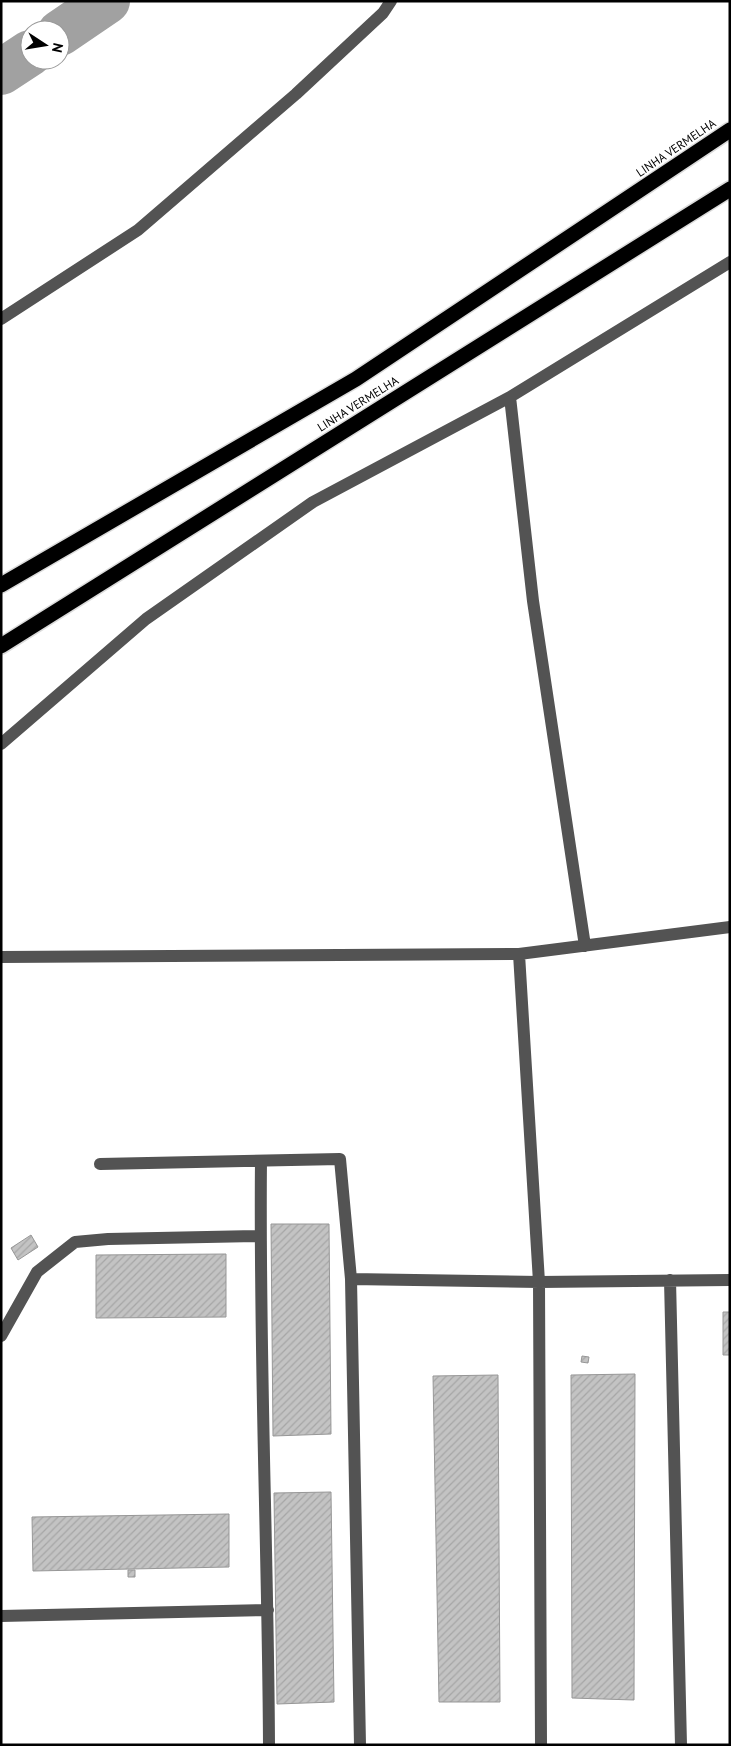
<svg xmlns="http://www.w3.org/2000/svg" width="731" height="1746" viewBox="0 0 731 1746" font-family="'PT Sans',sans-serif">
	<defs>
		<pattern id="building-hatch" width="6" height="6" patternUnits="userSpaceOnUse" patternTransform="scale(1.25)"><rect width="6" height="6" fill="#c3c3c3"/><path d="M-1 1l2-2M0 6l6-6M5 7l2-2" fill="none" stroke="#a6a6a6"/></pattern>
	</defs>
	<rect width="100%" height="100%" fill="#fff"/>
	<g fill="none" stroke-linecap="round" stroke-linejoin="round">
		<path stroke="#a1a1a1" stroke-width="46" d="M60,33L107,1
			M1,72L30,53"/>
	</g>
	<path fill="url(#building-hatch)" stroke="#979797" d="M271,1224H329L331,1434L273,1436Z
		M31,1235L38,1247L18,1260L11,1248Z
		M226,1254V1317L96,1318V1255Z
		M723,1312H730V1355H723Z
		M582,1356L589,1357L588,1363L581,1362Z
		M635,1374L634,1700L572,1698L571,1375Z
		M498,1375L500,1702H439L433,1376Z
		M331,1492L334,1702L277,1704L274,1493Z
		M229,1514V1567L33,1571L32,1517Z
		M128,1570H135V1577H128Z"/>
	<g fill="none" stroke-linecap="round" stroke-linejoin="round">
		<defs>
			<path id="highway" d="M1,585L356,379L730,130
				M1,646L730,189"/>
		</defs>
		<use href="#highway" stroke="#dbdbdb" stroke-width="18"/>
		<path stroke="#535353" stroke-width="12" d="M1,319L138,230L296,94L383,13L391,1
			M510,397L533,601L585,946
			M1,744L146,619L313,502L510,397L730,262
			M519,954L539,1282L541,1745
			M1,957L519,954L730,927
			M261,1161C259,1356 268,1550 269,1745
			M100,1164L340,1159L351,1279L360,1745
			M351,1279L539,1282L730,1280
			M670,1280L681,1745
			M1,1336L37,1272L75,1242L108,1239L260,1236
			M1,1616L268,1610"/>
		<use href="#highway" stroke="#000" stroke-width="15"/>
	</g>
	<g text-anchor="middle" stroke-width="4" stroke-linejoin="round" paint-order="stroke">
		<g font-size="12" fill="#000" stroke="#fff">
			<text transform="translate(676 148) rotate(-34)" y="4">LINHA VERMELHA</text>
			<text transform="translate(358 404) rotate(-32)" y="4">LINHA VERMELHA</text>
		</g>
	</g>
	<rect width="731" height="1746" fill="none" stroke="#000000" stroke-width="5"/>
	<g transform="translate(45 45) rotate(102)"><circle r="24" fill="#ffffff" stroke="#999999"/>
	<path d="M0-4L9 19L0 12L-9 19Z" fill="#000000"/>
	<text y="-8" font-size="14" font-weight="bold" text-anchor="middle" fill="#000000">N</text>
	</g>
</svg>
